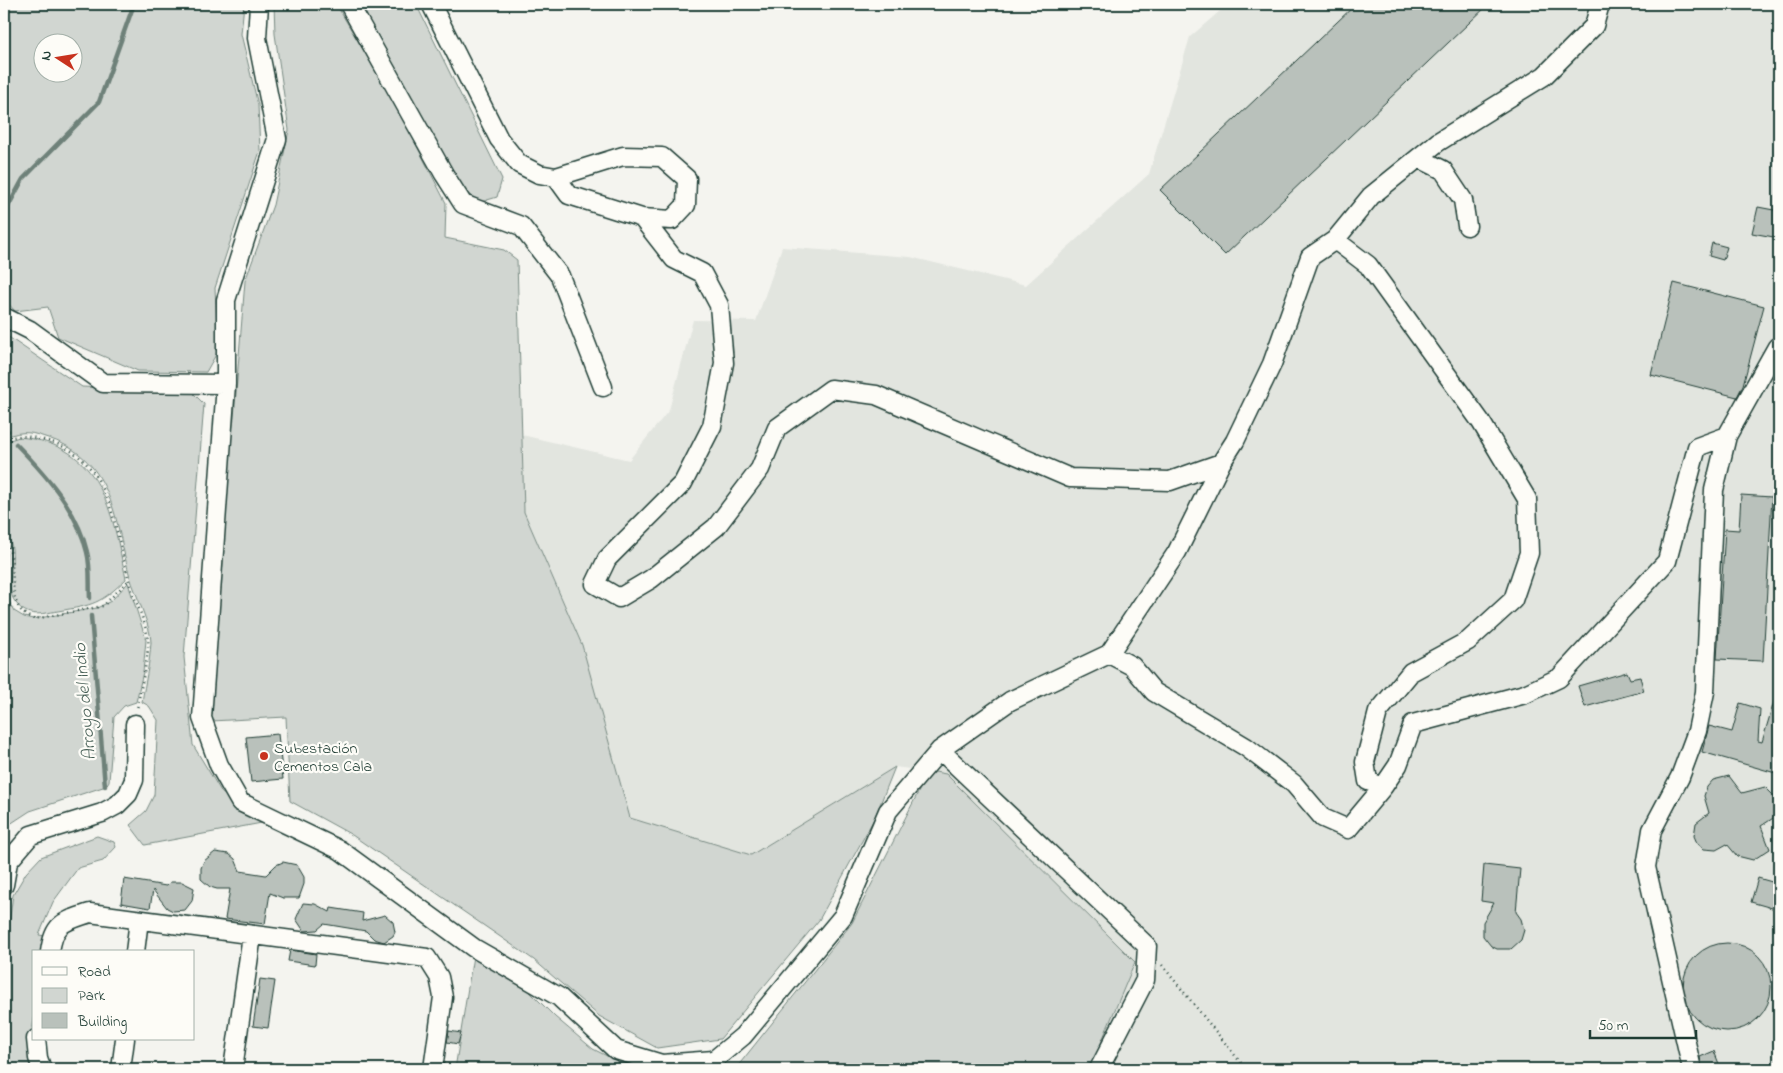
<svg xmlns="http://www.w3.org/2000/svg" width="1783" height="1073" viewBox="0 0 1783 1073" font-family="'Indie Flower',sans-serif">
	<rect width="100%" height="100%" fill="#f4f4ef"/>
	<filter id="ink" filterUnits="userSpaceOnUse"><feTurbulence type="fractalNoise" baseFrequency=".02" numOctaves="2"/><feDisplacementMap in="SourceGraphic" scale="10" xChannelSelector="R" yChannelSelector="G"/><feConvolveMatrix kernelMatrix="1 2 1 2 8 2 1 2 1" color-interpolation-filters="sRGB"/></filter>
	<g filter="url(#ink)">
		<path fill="#e2e5df" d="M1228,4H1779V1069H1090L1135,962L946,774L895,767L751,855L630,818L582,645L524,512L522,435L629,460L669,410L693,320L756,321L782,247L910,257L1026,285L1149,174L1190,37Z"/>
		<path fill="#d1d6d1" stroke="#788a82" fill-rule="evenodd" d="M4,4H244L241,34L258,105L260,151L215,288L218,351L206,372L138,371L58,337L48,307L15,311L4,299ZM42,42H72V72H42Z
			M274,4H336L398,109L446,203L445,238L504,250L517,260L524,512L582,645L630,818L751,855L895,767L875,817L819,920L720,1039L657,1048L599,1016L534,960L352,835L290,801L286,717L211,721L220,593L222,498L234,418L245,281L273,205L289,130L275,34Z
			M355,4H416L502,179L497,197L481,202L462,190Z
			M4,334L82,387L192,392L204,404L184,657L193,745L222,793L267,822L145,845L130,825L146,811L154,795L158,720L149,706L142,702C145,683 150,662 151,642C151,627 135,593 130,577C115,522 114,461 51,439C30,432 26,430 4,437Z
			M19,437C103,445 111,510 126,579C100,604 94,605 58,611C40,614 28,618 16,603C0,584 24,550 4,534V442Z
			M4,540L7,544L5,594L14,611L24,617L33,619L97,608L111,601L128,583L146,640L143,672L136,702L124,706L114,717L109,781L106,786L30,811L7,826L4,825Z
			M929,771L946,774L1135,962L1090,1069H731L737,1067L852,923Z
			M97,836L114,842L116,847L103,861L78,868L53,902L39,935L46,936L44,952H34V1019L31,1035L37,1069H4V959L13,895L26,873L41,857Z
			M473,956L524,986L555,1017L593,1049L621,1063L645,1069H455Z"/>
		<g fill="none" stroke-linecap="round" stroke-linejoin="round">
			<path stroke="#6e8179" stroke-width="4.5" d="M4,214L23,179L99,102L134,4
				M4,432L8,431
				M16,444C46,475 77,509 87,552C91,567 89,584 90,598
				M91,616L105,786"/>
		</g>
		<path fill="#b9c1bb" stroke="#1f3d34" d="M1356,4H1489L1225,255L1160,190Z
			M1758,207L1779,211V238L1752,233Z
			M1712,243L1727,247L1723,260L1709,256Z
			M1674,283L1764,306L1743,385L1737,397L1651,375Z
			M1741,495L1772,497L1763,661L1717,659L1725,529L1739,530Z
			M1627,672L1630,679L1640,677L1644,691L1585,707L1578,686Z
			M1776,695H1779V774L1702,752L1709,726L1732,732L1740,703L1760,709L1758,741L1762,742Z
			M278,734L283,779L251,782L246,737Z
			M1729,776L1742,793L1765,787L1773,795L1776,802L1778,815L1761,826L1770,849L1753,860L1737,856L1727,844L1716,850L1704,849L1697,843L1694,836L1696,823L1709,813L1704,796L1707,787L1713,780Z
			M215,852L229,854L235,859L240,871L266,875L276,865L283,862L297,865L304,877V884L299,898H283L270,893L265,924L225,919L230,889H217L210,887L201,879V868L204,861Z
			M1484,865L1520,869L1516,912L1521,919L1524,930L1521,940L1511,949H1497L1491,946L1483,936V922L1494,903L1481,901Z
			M1758,878L1779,884V910L1751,902Z
			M124,879L166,886L170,882H182L194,888L192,901L185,910L173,911L167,908L153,890L150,908L121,903Z
			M303,903L315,904L330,912L331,908L363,913L362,921L385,915L393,922L395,932L393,936L384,942L374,939L366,931L324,924L317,930L304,931L296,919Z
			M1683 987a44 44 0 1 1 88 0a44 44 0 1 1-88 0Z
			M290,950L316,954L315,965L288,961Z
			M260,979L275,981L268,1028L253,1026Z
			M449,1031L461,1033L458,1044L447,1042Z
			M1714,1051L1721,1069H1702L1700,1057Z"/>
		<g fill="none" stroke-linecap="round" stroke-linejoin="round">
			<defs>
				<path id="minor" d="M259,4L257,38L277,139L226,300V384L202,718L219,765L240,802L340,850L474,948L559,997L616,1050L662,1064L714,1060L743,1036L843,916L888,811L940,750L1010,701L1109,654L1132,666L1154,692L1246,747L1294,784L1323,818L1348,829L1383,787
					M349,4L444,174L463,204L521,226L560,276L603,387
					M431,4L499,139L519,164L539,174L556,177L623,156L662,157L687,179L686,205L672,220L642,218L569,195L556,177
					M1419,158L1443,170L1463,200L1467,226
					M642,218L674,259L702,273L719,305L724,363L712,426L683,483L607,559L595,584L619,598L651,579L716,527L760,469L777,428L831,389L876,395L1070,478L1170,481L1221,463L1235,441L1272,364L1310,257L1335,240L1368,265L1481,422L1527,499L1529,553L1513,600L1468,641L1411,672L1378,712L1365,762L1368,781L1383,787L1398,765L1413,724L1525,694L1559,678L1667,561L1697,447L1727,436
					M1335,240L1371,196L1438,142L1544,76L1594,26L1600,4
					M4,317L30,330L103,383L226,384
					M1109,654L1177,552L1221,463
					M940,750L1147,946L1145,980L1099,1069
					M4,885L8,862L31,835L102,813L117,805L128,794L134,780L135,724
					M50,952C54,922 64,922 90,913L427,958L439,977L443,997L433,1069
					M135,952L139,920
					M36,1039L38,1058L42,1069
					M121,1069L125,1039
					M233,1069L252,935
					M1692,1069L1646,867L1652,830L1680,777L1697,731L1705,692L1714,490L1727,436L1777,347L1779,348"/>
			</defs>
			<use href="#minor" stroke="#1f3d34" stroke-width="21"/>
			<path stroke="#1f3d34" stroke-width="2.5" stroke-dasharray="1 4" stroke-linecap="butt" d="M4,440C18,434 29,436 44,440C111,455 114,527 129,581C134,600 145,619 148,639C150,652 139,694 137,710
				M4,538C22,563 0,607 34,619L103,606L129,580
				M4,828L9,834
				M1162,965L1246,1069"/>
			<use href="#minor" stroke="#fdfcf7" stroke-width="18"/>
		</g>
	</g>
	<circle fill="#c8321e" stroke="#fdfcf7" stroke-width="2" cx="264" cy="756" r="5"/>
	<g text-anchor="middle" stroke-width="4.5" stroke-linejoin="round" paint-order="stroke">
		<g font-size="16" fill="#1f3d34" stroke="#fdfcf7" text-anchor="start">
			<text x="274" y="753">Subestación<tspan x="274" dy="18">Cementos Cala</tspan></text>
		</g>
		<g font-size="18" font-style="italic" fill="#475f56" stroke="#fdfcf7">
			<text transform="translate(84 702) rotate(-95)" y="6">Arroyo del Indio</text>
		</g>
	</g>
	<rect width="1783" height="1073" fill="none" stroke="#fdfcf7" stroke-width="20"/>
	<rect x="10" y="10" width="1763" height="1053" fill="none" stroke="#1f3d34" stroke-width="2" filter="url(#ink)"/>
	<rect x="32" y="950" width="162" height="90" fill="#fdfcf7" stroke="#a4b0a9"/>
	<rect x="42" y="967" width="25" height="8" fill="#fdfcf7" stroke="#a4b0a9"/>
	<text x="78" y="976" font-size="15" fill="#1f3d34">Road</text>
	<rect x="42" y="988" width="25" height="15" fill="#d1d6d1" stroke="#a4b0a9"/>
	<text x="78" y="1000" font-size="15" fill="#1f3d34">Park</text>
	<rect x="42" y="1013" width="25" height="15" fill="#b9c1bb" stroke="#a4b0a9"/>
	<text x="78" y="1026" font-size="15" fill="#1f3d34">Building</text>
	<g transform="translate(58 58) rotate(282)"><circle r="24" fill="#fdfcf7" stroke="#a4b0a9"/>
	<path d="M0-4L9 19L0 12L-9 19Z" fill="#c8321e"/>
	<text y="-8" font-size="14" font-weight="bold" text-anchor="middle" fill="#1f3d34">N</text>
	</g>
	<path d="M1590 1030v8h106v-8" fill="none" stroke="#1f3d34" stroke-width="2.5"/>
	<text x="1598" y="1030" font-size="15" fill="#1f3d34" stroke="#fdfcf7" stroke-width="4" paint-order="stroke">50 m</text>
</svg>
